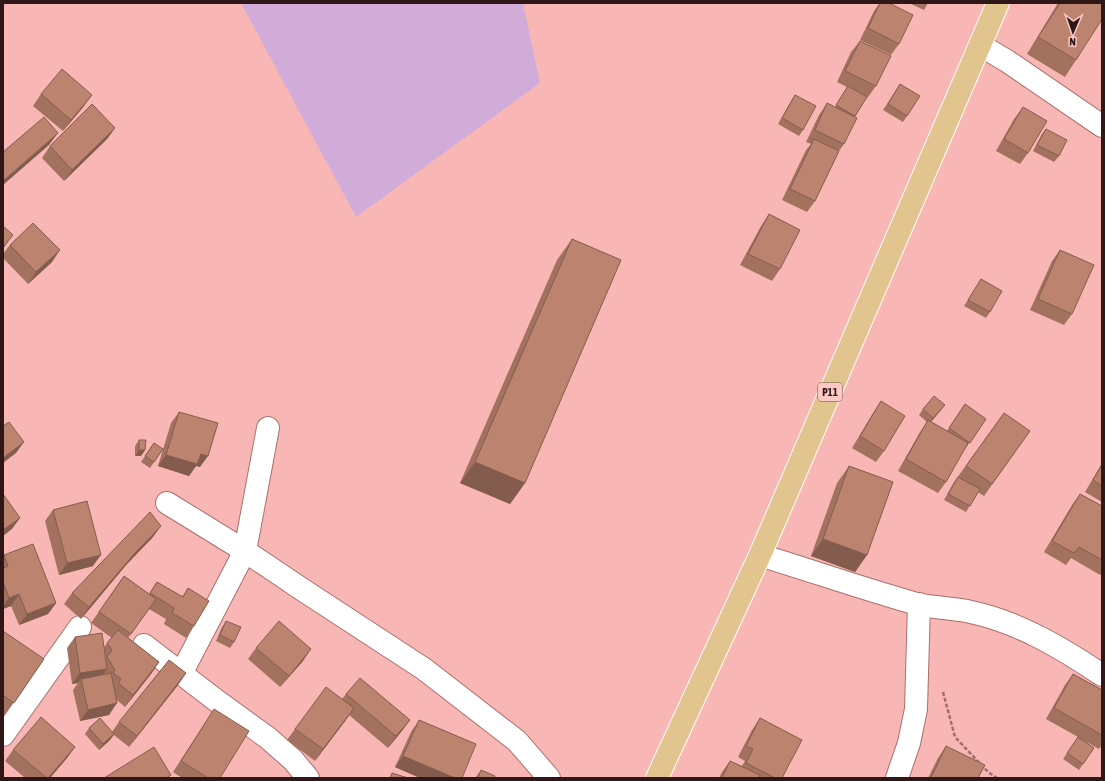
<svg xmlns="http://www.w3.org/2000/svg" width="1105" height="781" viewBox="0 0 1105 781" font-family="'Asap Condensed',sans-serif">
	<rect width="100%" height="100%" fill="#f8b7b4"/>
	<path fill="#d2acd9" d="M241,3H523L540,83L356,217Z"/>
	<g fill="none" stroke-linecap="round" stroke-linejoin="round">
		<defs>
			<path id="minor" d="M980,45L1007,61L1102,126
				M167,503L245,551L303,590L424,669L517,741L549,778
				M760,555C812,571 864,589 917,604C934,608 953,608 971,612C1018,622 1062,648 1102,675
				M144,645L217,701L268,738L293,760L308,778
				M181,674L245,551L268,428
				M3,735L80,627
				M897,778L909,743L916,709L919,604"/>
			<path id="primary" d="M657,778L760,555L998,3"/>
		</defs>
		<use href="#minor" stroke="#aa6f6d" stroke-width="24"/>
		<use href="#primary" stroke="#fff" stroke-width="24"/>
		<path stroke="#9e6f6e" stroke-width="2.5" stroke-dasharray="4 2" stroke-linecap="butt" d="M943,692L955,737L988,772L997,778"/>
		<use href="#minor" stroke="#fff" stroke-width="22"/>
		<use href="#primary" stroke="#e2c58e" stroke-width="22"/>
	</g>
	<path fill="#a2725f" d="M880,3H889L899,44L891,55L860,40L874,11Z
		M909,3H928L924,10Z
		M1058,3H1102L1076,60L1065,77L1027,54Z
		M860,41L876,86L868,97L865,96L867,97L855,117L844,144L839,151L815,201L807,212L782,200L806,150L811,144L806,142L819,115L827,103L835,107L847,87L837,82L851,52Z
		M900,84L907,116L903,122L883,110Z
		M41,94L84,106L63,131L33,106Z
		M795,95L803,130L799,136L778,124L791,101Z
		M1023,107L1028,153L1020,164L996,151L1014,119Z
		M115,128L107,139L64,181L42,158L50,146Z
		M1046,129L1059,156L1054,162L1033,151L1042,134Z
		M769,214L780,269L772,281L740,265L761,226Z
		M572,239L525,483L510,504L460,483L557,260Z
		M10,245L52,262L28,284L3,258V254Z
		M1060,250L1072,314L1064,325L1030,310L1052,261Z
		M981,279L990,312L986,318L964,306Z
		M881,401L884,451L876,462L852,448L873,413Z
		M965,404L986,419L965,449V448L946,482L938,493L898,471L920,432L927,422L919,415L923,409L941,410L931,422L947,431Z
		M179,412L200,467L196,466L189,476L158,466L171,423Z
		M1004,413L1030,431L984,496L978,492L966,512L944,500L954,482Z
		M139,440L145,450L141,456H135V446Z
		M154,443L163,449L150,468L141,462Z
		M1102,463V502L1085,492Z
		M849,466L867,555L855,572L811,556L837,483Z
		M1080,494L1102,506V572L1100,575L1071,558L1066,565L1044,552L1072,505Z
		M53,510L93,566L59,575L45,521Z
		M153,537L127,564L81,619L64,604L72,593Z
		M4,555L56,603L48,614L19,625L11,606L3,609V556Z
		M124,576L149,594L157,582L182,597L188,588L194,626L186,638L164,624L166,619L149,609L128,638L159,662L151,674L125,707L117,700L109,715L80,721L73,690L78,683L72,684L67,648L75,637L104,647L112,638L91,623Z
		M226,621L234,642L230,648L216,641L222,627Z
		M3,631L44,659L3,718Z
		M256,648L303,661L280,687L248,659Z
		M186,673L178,685L129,747L114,735L110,740L99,750L85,734L89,728L112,732L119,722Z
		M1073,674L1102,690V745L1099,749L1079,738L1094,748L1079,770L1063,759L1078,737L1046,719L1065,685Z
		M346,694L410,720L401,732L388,748L349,715L315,761L287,740L295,729L342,699Z
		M214,709L220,778H182L173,772Z
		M760,718L782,778H719L722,772L730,761L742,766L745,761L738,757L752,730Z
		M419,720L462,778H420L395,767L411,732Z
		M946,746L978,778H928L938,758Z
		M75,747L67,758L50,778H25L5,761L13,750Z
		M481,770L494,778H475Z"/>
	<path fill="#845c4e" d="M92,95L84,106L63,131L71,120Z
		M115,128L107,139L64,181L72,170Z
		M58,133L49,145L3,185V181Z
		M13,235L5,246L3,249V247Z
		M60,250L52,262L28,284L36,272Z
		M945,405L941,410L929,424L933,418Z
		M24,442L16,453L3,463V458Z
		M139,450H145L141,456H135Z
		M201,454L208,456L200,467L196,466L189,476L158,466L166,455Z
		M475,462L525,483L510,504L460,483Z
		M20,518L12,529L3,536V530Z
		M161,526L153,537L127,564L81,619L89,607L135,553Z
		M823,539L867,555L855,572L811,556Z
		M101,555L93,566L59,575L67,563Z
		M19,594L11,606L3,609V607L9,598Z
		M56,603L48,614L19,625L27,614Z
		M311,649L303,661L280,687L289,676Z
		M159,662L151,674L125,707L133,695Z
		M107,669L99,680L81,679L78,683L72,684L80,673Z
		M186,673L178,685L129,747L137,736Z
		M117,703L109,715L80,721L88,710Z
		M354,708L346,720L315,761L323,749Z
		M410,720L401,732L388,748L396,736Z
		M114,734L110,740L99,750L103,744Z
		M75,747L67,758L50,778H48Z
		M403,756L455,778H420L395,767Z"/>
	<path fill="#bc846f" stroke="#845c4e" d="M880,3H889L913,15L899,44L868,28Z
		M1060,3H1102V19L1076,60L1038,37Z
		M860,41L891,56L876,86L845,71Z
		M62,69L92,95L71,120L41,94Z
		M900,84L920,96L907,116L888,104Z
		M848,86L867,97L855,116L836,105Z
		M795,95L816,106L803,130L782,118Z
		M827,103L857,118L844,144L815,130Z
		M92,104L115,128L72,170L50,146Z
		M1023,107L1047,121L1028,153L1004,139Z
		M44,117L58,133L3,181V152Z
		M1046,129L1067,140L1059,156L1037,145Z
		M814,139L839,151L815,201L790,189Z
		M769,214L800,230L780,269L748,254Z
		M33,223L60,250L36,272L10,245Z
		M3,226L13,235L3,247Z
		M572,239L621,260L525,483L475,462Z
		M1060,250L1094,265L1072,314L1038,299Z
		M981,279L1002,291L990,312L968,300Z
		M934,396L945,405L933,418L923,409Z
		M881,401L905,416L884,451L860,436Z
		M965,404L986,419L970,443L949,428Z
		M179,412L218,423L208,456L201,454L197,464L166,455Z
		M1004,413L1030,431L992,484L966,466Z
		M928,420L968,443L946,482L906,459Z
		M9,422L24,442L3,458V426Z
		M139,440H146L145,450H139Z
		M154,443L163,449L154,462L145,456Z
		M1102,465V486L1093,480Z
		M849,466L893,482L867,555L823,539Z
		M958,477L980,489L970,506L948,494Z
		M3,494L20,518L3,530Z
		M1080,494L1102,506V560L1079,547L1074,553L1052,541Z
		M87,501L101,555L67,563L53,510Z
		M150,512L161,526L135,553L89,607L72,593Z
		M33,544L56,603L27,614L19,594L9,598L3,582V568L8,566L4,555Z
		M124,576L156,599L131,634L99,612Z
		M157,582L183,597L188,588L209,601L194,626L172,613L174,608L150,593Z
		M226,621L241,627L234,642L220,635Z
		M279,621L311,649L289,676L256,648Z
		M118,630L159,662L133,695L118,683L121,679L113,673L115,670L107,657L112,650L107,643Z
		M3,631L44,659L14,703L3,695Z
		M102,633L107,669L80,673L75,637Z
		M169,660L186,673L137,736L119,722Z
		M111,673L117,703L88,710L81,679Z
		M1073,674L1102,690V735L1054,708Z
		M360,678L410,720L396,736L346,694Z
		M326,687L354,708L323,749L295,729Z
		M214,709L249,731L220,778H208L181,761Z
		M41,717L75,747L48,778H47L13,750Z
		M100,718L114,734L103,744L89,728Z
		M760,718L802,740L782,778H775L746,763L753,749L746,746Z
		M419,720L476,744L462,778H455L403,756Z
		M1078,737L1094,748L1083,764L1067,753Z
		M946,746L985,765L978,778H931Z
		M154,747L171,775L166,778H104Z
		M730,761L760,775L759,778H722Z
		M481,770L495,776L494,778H478Z
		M392,773L408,778H390Z"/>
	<g text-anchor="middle" stroke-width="3" stroke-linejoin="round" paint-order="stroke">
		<rect fill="#fdc8c5" stroke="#6d4c4b" stroke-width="1" x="818" y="383" width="24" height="18" rx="3"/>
		<g font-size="11" font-weight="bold" fill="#2f1717">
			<text x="830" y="396">P11</text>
		</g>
	</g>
	<rect width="1105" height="781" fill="none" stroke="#2f1717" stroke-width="8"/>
	<g transform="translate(1073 32) rotate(182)" stroke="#fdc8c5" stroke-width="3" paint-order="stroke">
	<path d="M0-3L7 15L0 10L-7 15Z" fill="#2f1717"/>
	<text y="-6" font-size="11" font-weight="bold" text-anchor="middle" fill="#2f1717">N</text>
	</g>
</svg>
